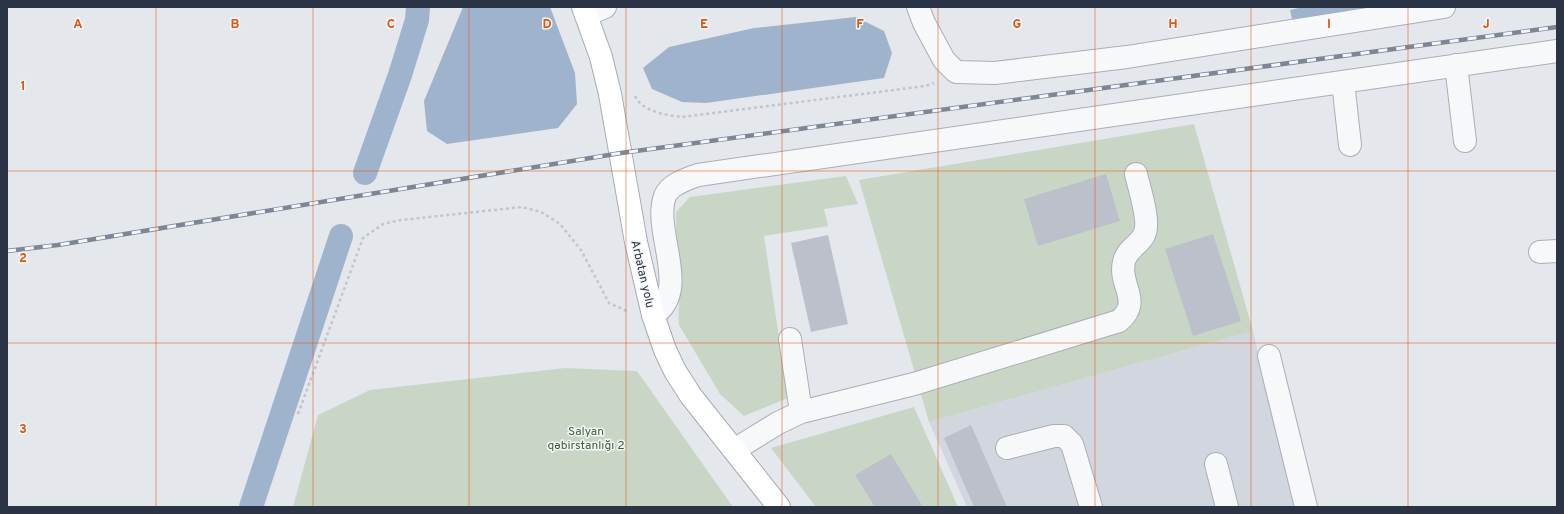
<svg xmlns="http://www.w3.org/2000/svg" width="1564" height="514" viewBox="0 0 1564 514" font-family="Overpass,sans-serif">
	<rect width="100%" height="100%" fill="#e4e7ec"/>
	<path fill="#d2d6de" d="M1253,331L1294,507H967L929,422Z"/>
	<path fill="#c9d6c5" d="M1194,124L1253,331L929,422L859,180Z
		M846,176L858,204L824,209L828,226L764,236L788,398L744,416L720,394L679,325C678,314 679,305 680,294C680,267 675,240 676,212L690,197Z
		M565,368L637,371L733,507H293L318,415L370,390Z
		M914,407L958,507H816L771,448Z"/>
	<path fill="#9fb4cc" d="M463,7H550L575,73L577,104L558,128L447,144L427,131L424,101Z
		M1303,7H1387L1322,17L1292,19L1290,10Z
		M856,17L884,31L892,53L884,78L706,103L682,102L652,89L643,68L669,47L754,28Z"/>
	<g fill="none" stroke-linecap="round" stroke-linejoin="round">
		<path stroke="#9fb4cc" stroke-width="24" d="M365,173L400,75L417,20L418,7
			M251,507L341,236"/>
	</g>
	<path fill="#bbc0ca" d="M1106,174L1120,221L1038,246L1024,199Z
		M1213,234L1241,321L1193,336L1165,249Z
		M828,235L848,324L811,332L791,243Z
		M971,425L1007,507H974L944,438Z
		M891,454L923,507H875L855,475Z"/>
	<g fill="none" stroke-linecap="round" stroke-linejoin="round">
		<defs>
			<path id="minor" d="M918,7L924,23L944,60L956,72L995,73L1127,57L1444,7
				M586,15L605,7
				M1456,65L1465,141
				M1343,82L1350,145
				M1540,252L1557,251
				M653,315C692,291 652,231 665,196C670,184 687,179 698,175L1557,51
				M790,339L801,412
				M1269,356L1306,507
				M1007,448L1054,436H1064L1072,444L1091,507
				M734,450L778,423L801,412L914,384L1119,321C1143,301 1118,285 1124,262C1126,250 1139,245 1144,235C1151,222 1139,188 1136,174
				M1216,464L1227,507"/>
			<path id="major" d="M583,7L601,57L610,94L636,242L653,315L665,350L675,371L691,396L779,507"/>
		</defs>
		<use href="#minor" stroke="#a9aeb7" stroke-width="24"/>
		<use href="#major" stroke="#a3abb8" stroke-width="24"/>
		<path stroke="#c2c5cb" stroke-width="2.5" stroke-dasharray="3 3" stroke-linecap="butt" d="M635,96C643,112 666,115 682,117L925,86L934,83
			M298,414L363,238L383,224L401,220L522,207L541,212L560,224L581,250L609,303L629,312"/>
		<use href="#minor" stroke="#f7f8fa" stroke-width="22"/>
		<use href="#major" stroke="#fff" stroke-width="22"/>
		<defs>
			<path id="rail" d="M7,251L58,245L621,153L1557,27"/>
		</defs>
		<use href="#rail" stroke="#7d8696" stroke-width="4.5"/>
		<use href="#rail" stroke="#f4f6f9" stroke-width="3" stroke-dasharray="9" stroke-linecap="butt"/>
	</g>
	<path fill="none" stroke="#df570f" stroke-width="1" stroke-opacity="0.55" d="M156,7V507M313,7V507M469,7V507M626,7V507M782,7V507M938,7V507M1095,7V507M1251,7V507M1408,7V507M7,171H1557M7,343H1557"/>
	<g text-anchor="middle" stroke-width="3" stroke-linejoin="round" paint-order="stroke">
		<g font-size="12" fill="#2b3445" stroke="#f4f6f9">
			<text transform="translate(643 274) rotate(77)" y="4">Arbatan yolu</text>
		</g>
		<g font-size="12" fill="#3f6138" stroke="#f4f6f9">
			<text x="586" y="435">Salyan<tspan x="586" dy="14">qəbirstanlığı 2</tspan></text>
		</g>
	</g>
	<g font-size="13" text-anchor="middle" font-weight="bold" fill="#df570f" stroke="#f4f6f9" stroke-width="3" stroke-linejoin="round" paint-order="stroke">
		<text x="78" y="28">A</text>
		<text x="235" y="28">B</text>
		<text x="391" y="28">C</text>
		<text x="547" y="28">D</text>
		<text x="704" y="28">E</text>
		<text x="860" y="28">F</text>
		<text x="1017" y="28">G</text>
		<text x="1173" y="28">H</text>
		<text x="1329" y="28">I</text>
		<text x="1486" y="28">J</text>
		<text x="23" y="90">1</text>
		<text x="23" y="262">2</text>
		<text x="23" y="433">3</text>
	</g>
	<rect width="1564" height="514" fill="none" stroke="#2b3445" stroke-width="16"/>
</svg>
